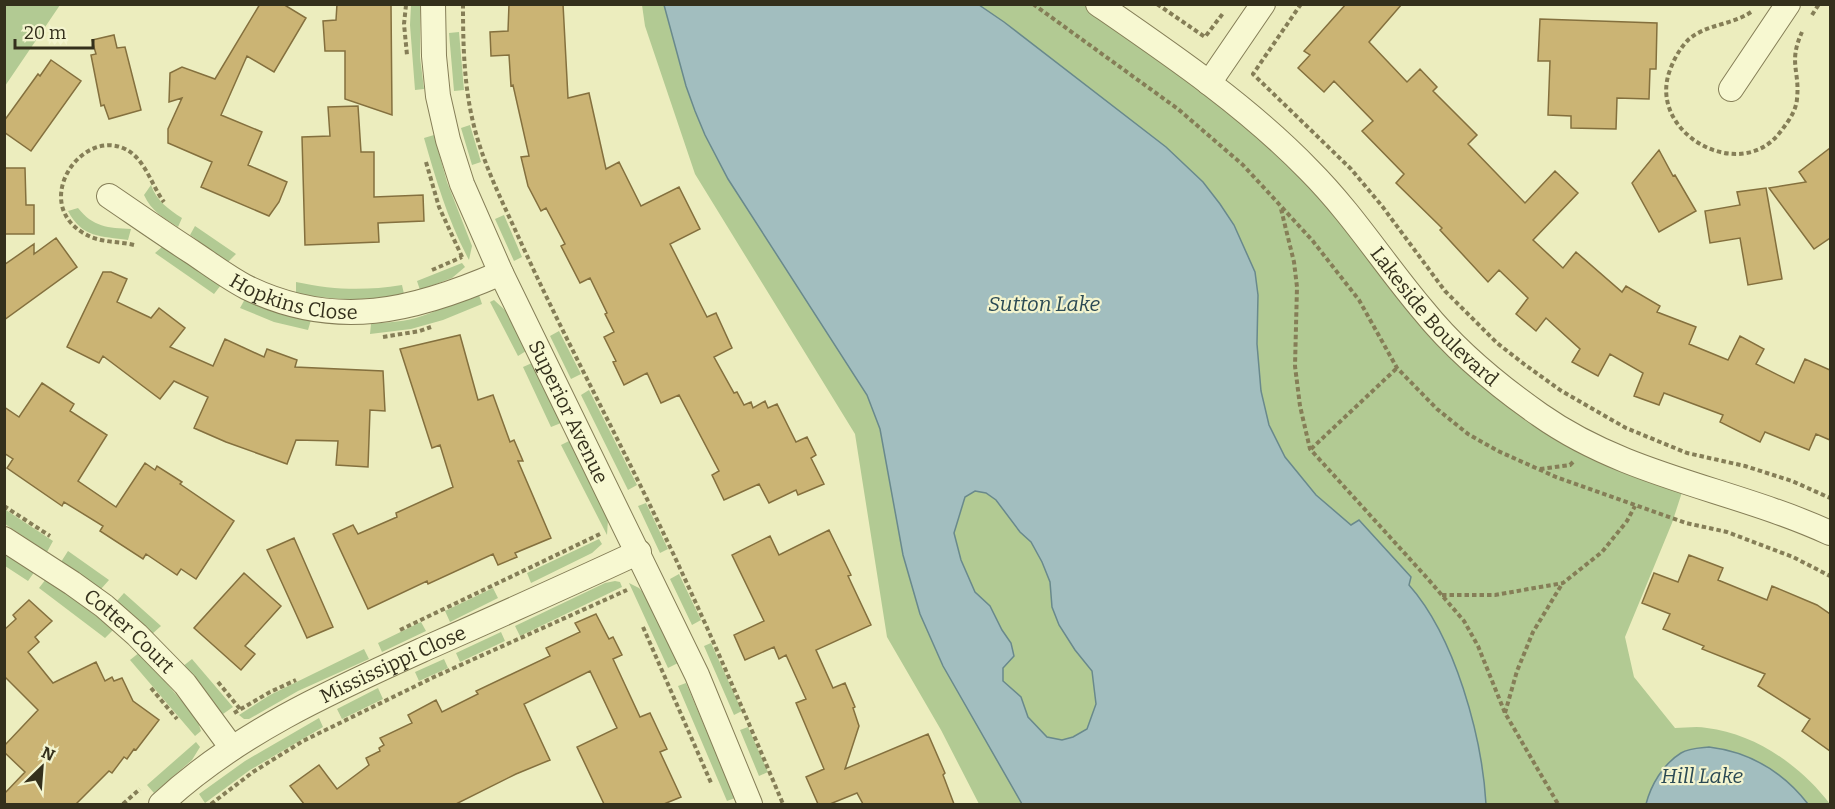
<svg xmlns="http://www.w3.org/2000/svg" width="1835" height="809" viewBox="0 0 1835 809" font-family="Bitter,serif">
	<rect width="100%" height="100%" fill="#ecedbe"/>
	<path fill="#b2ca93" d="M5,4L60,5L5,86L4,5Z
		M411,5H420V57L424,89L415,90L410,25Z
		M642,5H1113L1209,83L1500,386L1685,483L1672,523L1625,637L1634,677L1675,728C1685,728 1697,726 1707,728C1756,734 1801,766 1830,804H979L941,730L887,637L855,434L695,174L645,26Z
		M459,32L464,90L454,91L449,33Z
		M470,125L481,162L472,165L461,128Z
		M434,135L447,182L472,246L469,260C448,221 436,180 424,138Z
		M151,185C157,201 168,209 182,218L178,227C164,218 151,211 144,195Z
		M78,208C93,227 108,228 131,229L128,240C101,236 82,238 68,211Z
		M504,215L522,257L514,261L495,219Z
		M195,226L236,254L228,262L190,235Z
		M163,246L221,285L214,294L155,253Z
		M462,263L465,267L452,278L420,290L417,281Z
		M296,282C334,290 364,291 402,285L404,294C367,301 333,301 296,293Z
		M479,295L482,304L443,320L411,329L370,334L371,324C388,322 406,322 422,316C442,310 459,297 479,295Z
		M245,299L277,312L311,320L308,330L274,322L240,308Z
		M494,300L506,311L526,351L518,356L490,302Z
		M559,331L581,374L571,379L550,336Z
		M532,363L561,423L551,427L523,367Z
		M589,390L637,485L628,490L581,395Z
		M569,441L605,507L608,519L607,535L561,445Z
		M646,503L668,549L660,553L638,506Z
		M6,510L53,541L47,552L5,524Z
		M599,539L602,544L592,553L531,583L527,573Z
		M4,551L35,571L28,581L5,566Z
		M68,551L109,580L101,589L61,562Z
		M679,574L701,620L692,625L670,579Z
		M46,579L114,629L105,638L39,588Z
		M615,581L620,582L622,587L520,636L515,626L605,583Z
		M629,583L639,588L647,597L678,663L668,668Z
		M493,588L498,598L450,622L445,611Z
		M124,593L161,626L151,635L116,602Z
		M421,622L426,631L382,652L378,643Z
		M501,632L505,641L460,662L456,653Z
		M711,643L742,711L734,715L704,646Z
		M364,649L369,659L298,691L249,719H244L239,715L270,695Z
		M140,652L197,719L201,731L195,736L130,660Z
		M192,659L233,707L223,714L182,667Z
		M444,659L448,668L419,681L415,672Z
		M686,683L735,798L727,801L678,686Z
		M378,688L383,699L342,719L337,709Z
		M319,718L323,727L250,770L205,803L199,794L245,761Z
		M748,727L768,772L759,776L740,730Z
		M196,742L200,747L192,760L154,793L147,785Z"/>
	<path fill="#a2bebf" stroke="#69898c" stroke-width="1.5" fill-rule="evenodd" d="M664,5H979L1004,22L1166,147L1203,182L1220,204L1234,225L1255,272L1258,295L1257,344L1261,391L1269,425L1285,457L1316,495L1351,525L1359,520L1411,577L1409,585C1455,637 1482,736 1486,804H1022L943,666L920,614L903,555L880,429L867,395L728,179L705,135L695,111L686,86ZM975,491L986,493L996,500L1020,532L1031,542L1042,562L1050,582L1052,607L1059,625L1075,650L1092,671L1096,704L1087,729L1073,737L1062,740L1047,737L1028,717L1021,697L1003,681V668L1014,656L1011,643L1002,630L990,606L975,592L961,560L954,533L965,497Z
		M1709,747C1750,752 1783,772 1808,804H1646C1651,785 1663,764 1681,753C1689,748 1700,748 1709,747Z"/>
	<path fill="#cbb474" stroke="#84703e" stroke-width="1.5" d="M260,4H283L306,18L274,72L247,56L221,115L262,132L248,165L287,182L279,202L269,216L201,187L212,162L168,143V129L182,98L169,102L170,73L182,67L215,79Z
		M337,4H391L392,115L345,99V51H325L323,21L336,20Z
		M509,4H563L568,98L589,93L606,169L619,162L641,206L679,187L700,229L670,244L707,317L716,313L732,348L714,357L734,393L737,392L744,405L751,402L753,408L765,401L768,408L777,404L796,442L807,437L816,455L811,458L824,484L798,495L796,490L769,503L759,484L724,500L712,475L719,471L679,395L661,403L647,373L624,385L613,362L616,361L604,337L614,332L605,314L607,313L590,278L580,283L561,246L565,244L546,208L541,211L528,186L521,157L529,156L513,85L511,86L509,55L491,56L490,32L508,31Z
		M1346,4H1402L1369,42L1407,82L1420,69L1437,87L1433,91L1477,135L1468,144L1525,203L1555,171L1578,193L1533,240L1563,268L1576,252L1622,292L1626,286L1660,306L1657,312L1696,327L1689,344L1728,360L1740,336L1764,349L1756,364L1794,383L1805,359L1830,370V440L1816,434L1809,450L1765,432L1760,442L1720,422L1723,415L1664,393L1659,405L1634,396L1643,373L1610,354L1598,376L1572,362L1580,349L1546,318L1536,331L1516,314L1528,298L1499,270L1488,282L1440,230L1442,228L1396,183L1404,174L1362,131L1373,121L1334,81L1324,92L1298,68L1310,55L1304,51Z
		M1540,19L1657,23L1656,69H1650L1649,99L1617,98L1616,129L1571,128V116L1548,115L1550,61H1538Z
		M114,35L117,48L125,47L141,110L109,119L104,105L101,106L91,55L96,54L92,40Z
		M51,60L81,81L31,151L4,132V121L38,74L40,76Z
		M358,106L361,152H374V197L423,195L424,221L378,223L379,242L305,245L302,137L330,136L328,107Z
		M1830,148V238L1814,249L1769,188L1806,182L1799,172Z
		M1659,150L1673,176L1675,175L1696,211L1659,232L1632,183Z
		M4,168H25L26,205H34V234H5Z
		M1766,188L1782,279L1748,285L1740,238L1710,243L1705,211L1740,205L1737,192Z
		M56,238L77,267L4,320V265L34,244V254Z
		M103,272H111L127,279L117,302L151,318L159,308L185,328L170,347L213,366L225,339L264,357L267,349L297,360L295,367L383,371L385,411L370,410L368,467L336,465L338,441L296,440L287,464L226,442L194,428L208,397L174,381L160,399L103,356L99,363L67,347Z
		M460,335L478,400L493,395L510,442L514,440L523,461H518L551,538L515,553L517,557L498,565L493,554L428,584L427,581L368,609L333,534L353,525L358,534L397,517L396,513L453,487L440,445L432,448L400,349Z
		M42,383L74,404L70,411L107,435L78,481L116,507L145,463L155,470L157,466L182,482L180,484L234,521L196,579L181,569L177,575L146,554L143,559L100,531L103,526L64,502L62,506L7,468L13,459L4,453V407L19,417Z
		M829,530L851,575L848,576L871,625L816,650L833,688L845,683L855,707L853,708L859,726L845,769L928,734L945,773L943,775L954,804H863L857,793L830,804H818L806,777L824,769L796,703L806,699L786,655L779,659L774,647L745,660L734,635L764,621L732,555L770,536L779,555Z
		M294,538L333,627L307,638L267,550Z
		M1689,555L1723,568L1718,580L1767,600L1772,586L1817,605L1830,614V751L1802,731L1810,719L1758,686L1765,674L1702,649L1704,646L1663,629L1670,614L1642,603L1654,573L1678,582Z
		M244,573L281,606L245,646L255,654L241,670L194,628Z
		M29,600L52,621L35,637L39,642L28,652L53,683L96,662L105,681L112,677L114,681L122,678L133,701L159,720L136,750L134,749L127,759L124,757L112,773L109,771L76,804H4V794L25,772L4,752V746L38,710L4,676V630L16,619L13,615Z
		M596,614L609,639L613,637L622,655L613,659L640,717L650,713L667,749L660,752L681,797L664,804H604L577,747L617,728L590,671L524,704L550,760L516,774L456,804H304L290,786L319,765L337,789L369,765L366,758L380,751L379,748L384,745L380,738L412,723L408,715L436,700L442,712L478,694L476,691L550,656L546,648L580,632L575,623Z"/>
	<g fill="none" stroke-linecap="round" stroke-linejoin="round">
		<defs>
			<g id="minor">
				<path id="s1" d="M433,4L434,56L438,96L448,140L462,184L501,273L697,675L750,804"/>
				<path id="s2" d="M1098,4C1172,55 1247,106 1309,170C1352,213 1384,264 1423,310C1456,351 1497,385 1540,415C1628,477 1734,489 1830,533"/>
				<path d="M1209,83L1263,4"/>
				<path d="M1731,89L1788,4"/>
				<path id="s3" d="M109,196C137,215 164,234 192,252C210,264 227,277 246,287C336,331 414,311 501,273"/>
				<path id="s4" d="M4,539L72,583L104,606L137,635L185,684L232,748"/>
				<path id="s5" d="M161,804C238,732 336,689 431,646C501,615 570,584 639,552"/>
			</g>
		</defs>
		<use href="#minor" stroke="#857e57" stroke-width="26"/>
		<path stroke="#857e57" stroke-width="4" stroke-dasharray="4.5 3" stroke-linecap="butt" d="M463,4C463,47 464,89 475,130C486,171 506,209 523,247C562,332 606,415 647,499C696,599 740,702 783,804
			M1033,4L1178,109L1243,165L1312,240L1359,300L1397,368L1437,409L1468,434L1498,451L1556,477L1686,523L1727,532L1793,557L1830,576
			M1157,4L1205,37L1224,12
			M1301,4L1253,74L1351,169L1382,206L1445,291L1497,343L1524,364L1560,390L1626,428L1687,453L1745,466L1792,481L1830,498
			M406,5L404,24L407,55
			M1751,12C1732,25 1707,24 1689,39C1680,48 1674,59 1670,70C1646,133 1741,186 1781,131C1788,122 1796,111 1797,99C1800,70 1788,63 1802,32
			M1812,15L1819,4
			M426,162L439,207L463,259
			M1281,209L1294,262L1297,287L1295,366L1300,406L1310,449L1428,579L1464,621L1478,646L1505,713L1558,804
			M134,245C118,241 100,243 85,234C31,204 79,130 123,148C145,157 151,185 164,202
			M432,270L462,257
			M383,337L420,331L431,327
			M1311,449L1397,368
			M1540,469L1570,465L1573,462
			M4,506L50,536
			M1442,595H1495L1563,583L1602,552L1627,521L1635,506
			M643,627L712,785
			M400,630L600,534
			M218,682L240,709
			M151,688L177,719
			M234,713L270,692L296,680
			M1505,713L1517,671L1533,632L1562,584
			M123,804L140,789
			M211,804L253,772L303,741L434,677L627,590"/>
		<use href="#minor" stroke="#f7f8d1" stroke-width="24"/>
	</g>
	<g text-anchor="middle" stroke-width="4.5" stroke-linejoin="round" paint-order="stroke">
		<g font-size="20" fill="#34301c" stroke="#f3f4ce">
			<text dy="7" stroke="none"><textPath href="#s3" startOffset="214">Hopkins Close</textPath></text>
			<text dy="7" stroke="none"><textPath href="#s2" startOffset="462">Lakeside Boulevard</textPath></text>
			<text dy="7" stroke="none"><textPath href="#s1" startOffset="435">Superior Avenue</textPath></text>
			<text dy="7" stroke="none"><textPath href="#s4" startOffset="156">Cotter Court</textPath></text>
			<text dy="7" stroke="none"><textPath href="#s5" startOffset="272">Mississippi Close</textPath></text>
		</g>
		<g font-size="21" font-style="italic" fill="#2b4a54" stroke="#f3f4ce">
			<text x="1044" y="311">Sutton Lake</text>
			<text x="1702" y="783">Hill Lake</text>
		</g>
	</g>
	<rect width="1835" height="809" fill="none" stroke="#34301c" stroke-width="12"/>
	<g transform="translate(42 767) rotate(25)" stroke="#f3f4ce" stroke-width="4.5" paint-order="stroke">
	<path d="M0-4.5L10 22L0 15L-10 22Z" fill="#34301c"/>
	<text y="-9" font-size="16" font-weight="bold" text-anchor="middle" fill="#34301c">N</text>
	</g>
	<path d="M15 39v9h78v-9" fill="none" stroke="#34301c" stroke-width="3"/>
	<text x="24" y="39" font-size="18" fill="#34301c" stroke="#f3f4ce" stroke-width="4.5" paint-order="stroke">20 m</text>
</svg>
